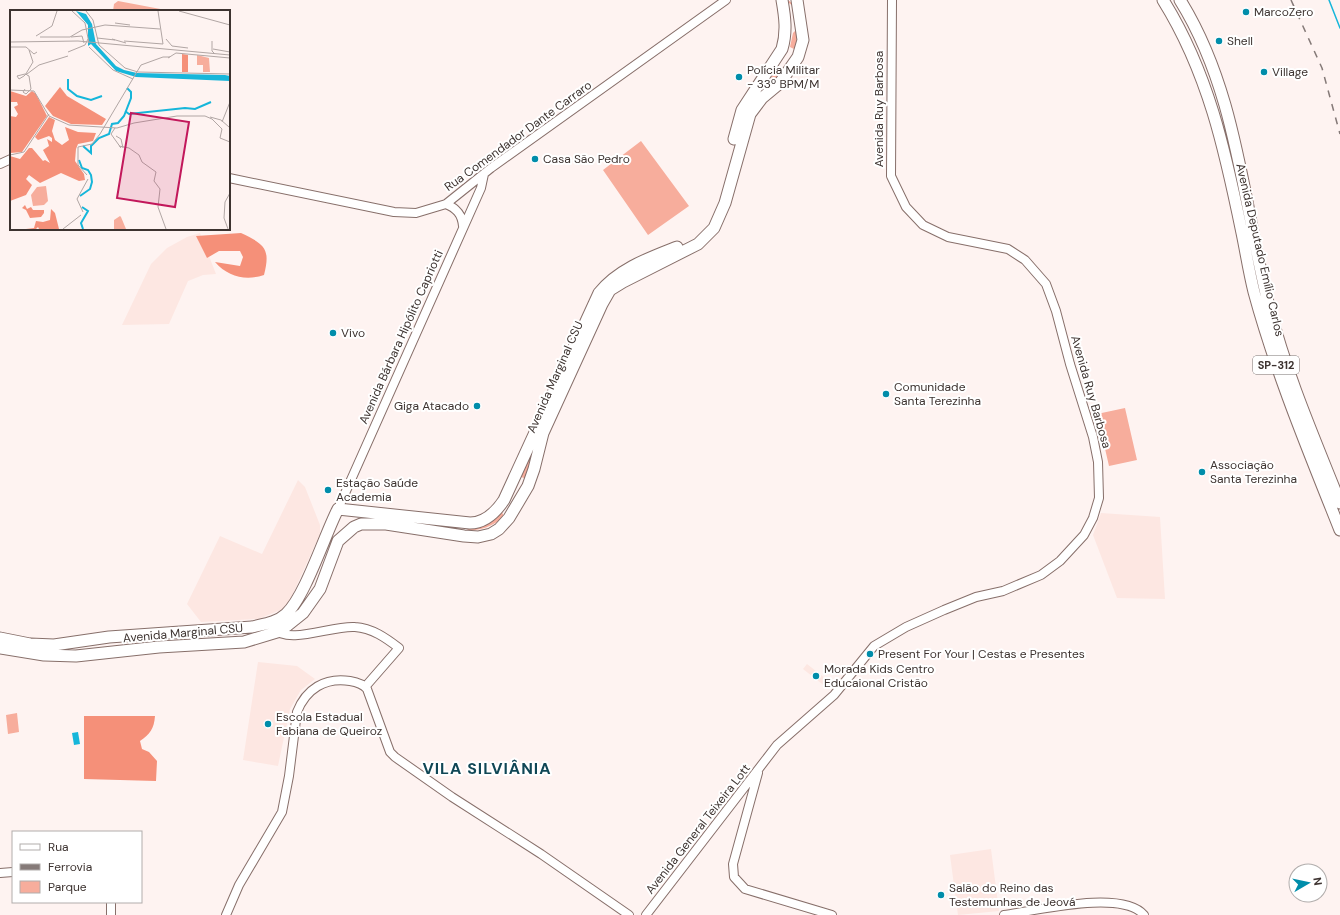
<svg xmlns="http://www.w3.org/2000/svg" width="1340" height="915" viewBox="0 0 1340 915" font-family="'DM Sans',sans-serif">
	<rect width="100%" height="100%" fill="#fef3f1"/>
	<path fill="#fde7e2" d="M200,233L216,274L203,275L188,281L169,324L122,325L151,264L167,248L187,237Z
		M298,480L305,487L320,525V534L291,598L283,609L258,619L201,622L187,604L220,536L262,554Z
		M1101,513L1160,517L1165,599L1117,598L1093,535Z
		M258,662L297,666L315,679L301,690L290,709L278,766L243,760Z
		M807,664L830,682L826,687L803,669Z
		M991,849L999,911L958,915L950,855Z"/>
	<path fill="#f7ad9c" d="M788,0L796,6L798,39L796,50L790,47L793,33L797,29L793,6L789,3Z
		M118,1L171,11H113L114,4Z
		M777,70L782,74L763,92L761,90Z
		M641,141L689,206L648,235L603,170Z
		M1125,408L1137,460L1109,466L1097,414Z
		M543,429L527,479L521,477Z
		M502,512L504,517C491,527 482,530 466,531L470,527L485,524Z
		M17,713L19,732L8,734L6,715Z"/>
	<path fill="#f59079" d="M241,233C264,244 271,248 264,275C246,281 228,277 215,262L240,266L243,257L240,251H219L207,258L196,236Z
		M84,716H155C154,729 150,734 140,741L142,749L149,752L157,761L156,781L84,779Z"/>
	<path fill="#16b6da" d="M78,732L80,744L74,745L72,733Z"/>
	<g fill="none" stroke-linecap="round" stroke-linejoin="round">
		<path stroke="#16b6da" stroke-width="1.5" d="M1329,0L1340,28"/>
		<defs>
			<path id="minor" d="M0,164L11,159
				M229,178L394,212L416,213L446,204L491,168L726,0
				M446,204C456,208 462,214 463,226
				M338,509L481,188L484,174
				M274,629C289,645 333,625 355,627C372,628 386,638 399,648L365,687
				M758,773L733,864L734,877L745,889L832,915
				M0,873L13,872
				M111,915V902
				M226,915L239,885L282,812L289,776L297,712C306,689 325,677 350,681C356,682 363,684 367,689L390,752L395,757L452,797L541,854L629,915
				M646,915L777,745L834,695L874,646L906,627L944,610L976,597L1003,591L1041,575L1060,561L1084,535L1093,518L1099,498L1098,462L1093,437L1070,364L1056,311L1046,284L1025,260L1008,249L948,237L923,225L906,207L891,176L892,0
				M1004,915C1035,911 1122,889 1144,915"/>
			<path id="major" d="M1163,0C1208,72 1225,150 1242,233C1246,252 1249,272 1254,292C1276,373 1309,452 1340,530
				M1180,0C1238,93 1243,206 1270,310C1287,376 1315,440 1340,503
				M734,139L742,110L782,49C787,32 785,17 782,0
				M0,638L30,644L54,645L109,637L252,627C264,624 276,623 286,614C305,597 325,534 338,509L470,523C485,523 496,512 504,500L599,293C618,269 649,258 677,247
				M0,648L44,655L76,656L159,647L244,642L277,632L288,625L303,613L320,589L338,541L354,527L361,524H386L464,536L478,537L491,534L499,529L509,518L528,486L534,469L543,433L602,304L610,290L623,282L698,244L714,228L725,203L750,114L762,98L780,83L798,57L803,40L797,0"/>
		</defs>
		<use href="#minor" stroke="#876f6a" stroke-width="10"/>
		<use href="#major" stroke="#876f6a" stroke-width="13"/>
		<use href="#minor" stroke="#fff" stroke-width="8"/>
		<use href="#major" stroke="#fff" stroke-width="11"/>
		<path stroke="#857a78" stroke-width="1.5" stroke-dasharray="7 7" stroke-linecap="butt" d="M1291,0L1322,68L1340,134"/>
	</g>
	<g fill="#008daa" stroke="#fff" stroke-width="1.5">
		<circle cx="1246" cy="12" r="4"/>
		<circle cx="1219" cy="41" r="4"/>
		<circle cx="1264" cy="72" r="4"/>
		<circle cx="739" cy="77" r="4"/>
		<circle cx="535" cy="159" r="4"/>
		<circle cx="333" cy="333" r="4"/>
		<circle cx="886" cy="394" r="4"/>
		<circle cx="477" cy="406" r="4"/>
		<circle cx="1202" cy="472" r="4"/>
		<circle cx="328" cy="490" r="4"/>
		<circle cx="870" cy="654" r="4"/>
		<circle cx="816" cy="676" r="4"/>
		<circle cx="268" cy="724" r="4"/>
		<circle cx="941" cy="895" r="4"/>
	</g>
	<g text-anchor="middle" stroke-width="4" stroke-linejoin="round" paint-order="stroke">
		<rect fill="#fff" stroke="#77706e" stroke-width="1" x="1253" y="356" width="46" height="18" rx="3"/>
		<g font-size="11" font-weight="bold" fill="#3d3330">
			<text x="1276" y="369">SP-312</text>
		</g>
		<g font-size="12" fill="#3d3330" stroke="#fff" text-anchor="start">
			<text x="1254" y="16">MarcoZero</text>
			<text x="1227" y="45">Shell</text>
			<text x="747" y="74">Polícia Militar<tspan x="747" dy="14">- 33º BPM/M</tspan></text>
			<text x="1272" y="76">Village</text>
			<text x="543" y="163">Casa São Pedro</text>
			<text x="341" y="337">Vivo</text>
			<text x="894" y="391">Comunidade<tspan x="894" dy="14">Santa Terezinha</tspan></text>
			<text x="469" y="410" text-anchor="end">Giga Atacado</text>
			<text x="1210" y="469">Associação<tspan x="1210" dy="14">Santa Terezinha</tspan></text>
			<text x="336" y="487">Estação Saúde<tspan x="336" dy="14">Academia</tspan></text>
			<text x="878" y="658">Present For Your | Cestas e Presentes</text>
			<text x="824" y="673">Morada Kids Centro<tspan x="824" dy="14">Educaional Cristão</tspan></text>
			<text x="276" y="721">Escola Estadual<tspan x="276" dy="14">Fabiana de Queiroz</tspan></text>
			<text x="949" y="892">Salão do Reino das<tspan x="949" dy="14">Testemunhas de Jeová</tspan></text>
		</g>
		<g font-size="12" fill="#3d3330" stroke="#fff">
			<text transform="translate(879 109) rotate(-90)" y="4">Avenida Ruy Barbosa</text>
			<text transform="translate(518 136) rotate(-36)" y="4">Rua Comendador Dante Carraro</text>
			<text transform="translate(1260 250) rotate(77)" y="4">Avenida Deputado Emílio Carlos</text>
			<text transform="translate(401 337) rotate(-66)" y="4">Avenida Bárbara Hipólito Capriotti</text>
			<text transform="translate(555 377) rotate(-66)" y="4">Avenida Marginal CSU</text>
			<text transform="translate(1091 392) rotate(74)" y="4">Avenida Ruy Barbosa</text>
			<text transform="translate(183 633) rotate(-5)" y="4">Avenida Marginal CSU</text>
			<text transform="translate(698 829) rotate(-52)" y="4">Avenida General Teixeira Lott</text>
		</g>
		<g font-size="16" font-weight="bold" letter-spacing="1" fill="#104756" stroke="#fff">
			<text x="487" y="774">VILA SILVIÂNIA</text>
		</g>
	</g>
	<g transform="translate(10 10)">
		<rect width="220" height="220" fill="#fef3f1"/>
		<path d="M187,45L199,48L200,62H193V55H187ZM36,176L38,191L34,195L23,196L21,185L27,177ZM110,206L111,207L116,219H104V210Z" fill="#f7ad9c"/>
		<path d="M172,44L178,45V62H172ZM50,77L57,86L96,109L92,115L61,114L43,106L35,96ZM0,81L16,86L22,81L26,84L37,106L12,142L0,143V106L6,107L8,104L4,97L8,95L7,92H1ZM39,107L45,110L42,121L45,130L52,135L59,130L55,117L68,122L86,123L83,131L68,134L66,139L65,151L74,164L75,170L69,171L51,163L30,173L19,165L16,169L22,175L16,185L0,191V146L10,149L19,138H22L33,151L35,150L40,153L33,140L39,136L37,129L42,132V128L39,126L28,130L25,127ZM15,195L17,199L21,197L23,200H34V203L31,207L20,208L16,200L12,198ZM41,199L45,203L49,219H29L28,217L26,219H16L24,218L26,211L33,212L40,210Z" fill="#f59079"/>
		<path d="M66,1L76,4L82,14L86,34L106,56L114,60L127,63L215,65L220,66V71L126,67L106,61L81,34L78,36V15Z" fill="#16b6da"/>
		<path fill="none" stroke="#16b6da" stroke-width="2" d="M58,69V79L67,86L81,90L92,86M115,101L119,104L175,98L185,99L201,92M73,136L81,143V136L89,128L99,124L102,114L108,113L114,106L121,88V82L117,78M69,150L72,158L78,160L81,165L82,172L80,179L70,186M72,197L78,201L71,213L73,219"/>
		<path fill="none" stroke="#b1a6a4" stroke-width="1" d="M62,1L75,13L79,33M76,1L83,10L89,35L115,58L128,62L220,64M169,1L220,15M105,13L120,15M26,26L42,16L47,1M30,27H60L72,20L95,15L150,19M61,27L72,26L74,33M87,28L105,30M102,29L116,33M156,29L162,36L178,38M114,31L153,34L148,1M202,31V41L205,44M0,32L68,31L220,45M0,37H16L24,44L27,42M79,37L103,60L123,69M203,39L220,42M58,42L75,35L78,29M158,48L166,43L220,48M17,64L29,55L58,46M15,79L13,82L16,84L21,79L19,66L17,65L16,64H15L7,66L9,69L14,66L16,64L17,62L23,52L19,40M0,80L24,81L39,106L59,115L107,118L124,113L167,106H195L202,109L212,119L210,128L220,132M200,107L211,110L219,117M212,112L220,92M105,118L101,124L111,138M106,126L111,129L113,138M109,136L119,138L129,145L132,152L146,162L144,171L150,179L148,197L156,219M0,145L14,142L39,104M77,165L68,155V137L82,134L90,124L131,55L153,47H160M73,202L67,189L78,169M53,219L71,205M218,219L214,208L215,192L220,183"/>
		<path fill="#c2185b" fill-opacity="0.15" stroke="#c2185b" stroke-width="2" d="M121,103L179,112L165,197L107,188Z"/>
		<rect width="220" height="220" fill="none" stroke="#3d3330" stroke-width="2"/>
	</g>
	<rect x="12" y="831" width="130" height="72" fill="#ffffff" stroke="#b1adac"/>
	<rect x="20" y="844" width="20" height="6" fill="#ffffff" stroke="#b1adac"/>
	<text x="48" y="851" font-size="12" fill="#3d3330">Rua</text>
	<rect x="20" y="864" width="20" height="6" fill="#857a78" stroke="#b1adac"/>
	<text x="48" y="871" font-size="12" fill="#3d3330">Ferrovia</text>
	<rect x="20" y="881" width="20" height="12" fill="#f7ad9c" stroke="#b1adac"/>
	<text x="48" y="891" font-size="12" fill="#3d3330">Parque</text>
	<g transform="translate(1308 883) rotate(81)"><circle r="19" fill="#ffffff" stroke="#b1adac"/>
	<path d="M0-3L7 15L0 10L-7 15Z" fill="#008daa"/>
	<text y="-6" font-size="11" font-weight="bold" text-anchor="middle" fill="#3d3330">N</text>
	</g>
</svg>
